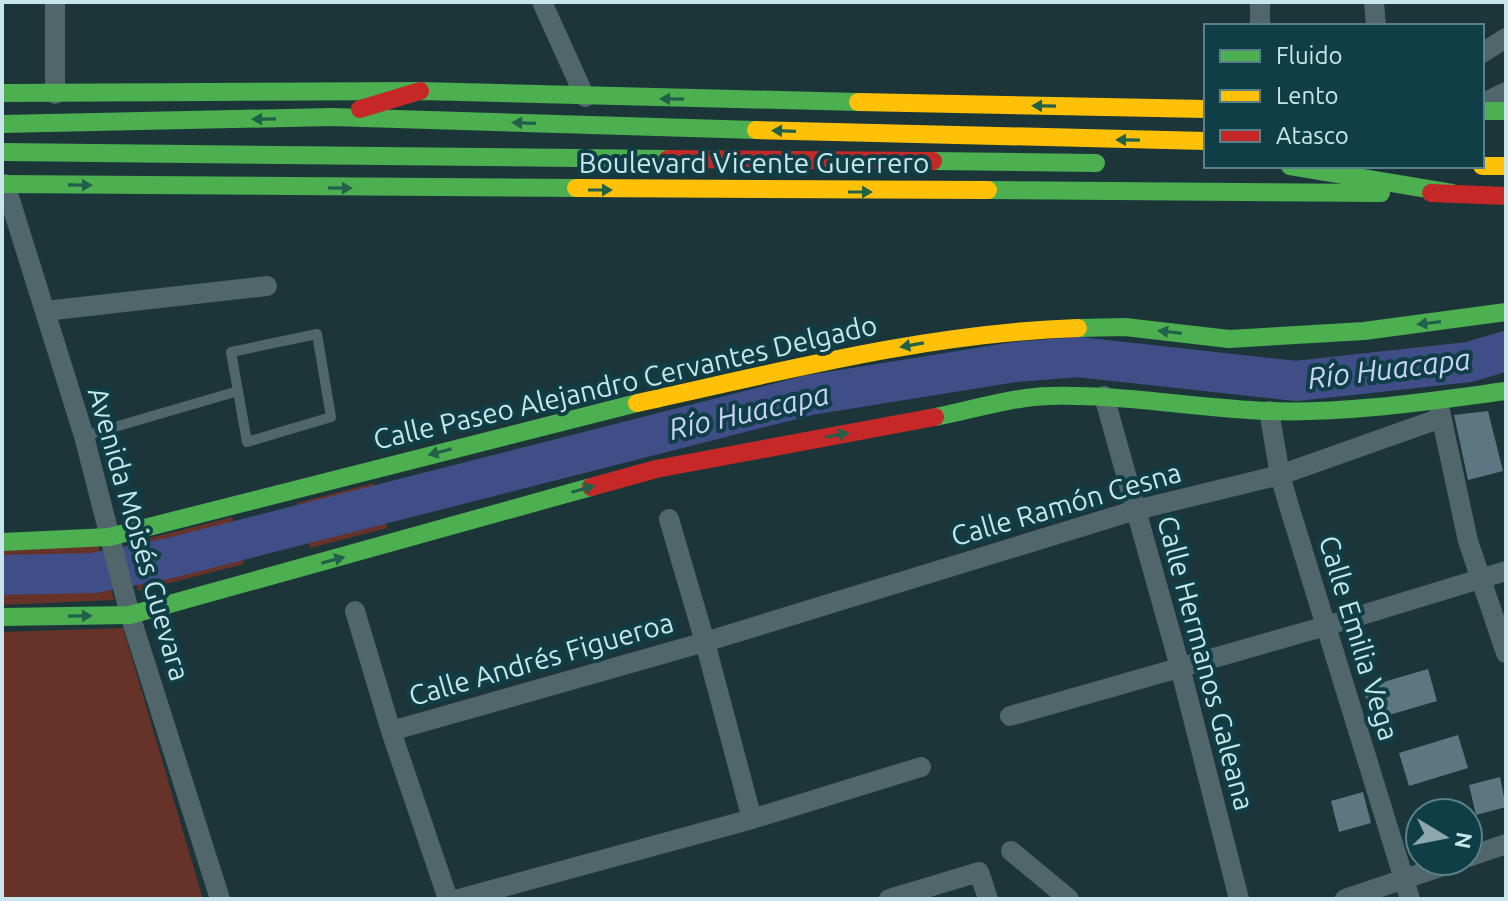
<svg xmlns="http://www.w3.org/2000/svg" width="1508" height="901" viewBox="0 0 1508 901" font-family="Ubuntu,sans-serif">
	<rect width="100%" height="100%" fill="#1c3539"/>
	<path fill="#673329" d="M374,483L387,528L310,548L297,503Z
		M232,517L244,564L138,591L127,544Z
		M98,545L114,600L2,605V550Z
		M123,628L203,899H2V632Z"/>
	<g fill="none" stroke-linecap="round" stroke-linejoin="round">
		<path stroke="#3f4e86" stroke-width="40" d="M2,575L93,573L170,558L810,395L1015,362L1078,357L1296,381L1469,362L1506,351"/>
	</g>
	<path fill="#5c7781" d="M1488,411L1503,471L1468,480L1454,415Z
		M1428,669L1437,701L1372,720L1363,688Z
		M1458,735L1468,768L1409,786L1399,753Z
		M1500,777L1506,807L1476,815L1469,785Z
		M1363,792L1371,823L1339,832L1331,801Z"/>
	<g fill="none" stroke-linecap="round" stroke-linejoin="round">
		<path stroke="#50666a" stroke-width="10" d="M317,334L331,417L247,442L231,352Z
			M84,436L238,391"/>
		<path stroke="#50666a" stroke-width="20" d="M55,2V94
			M542,2L585,97
			M1374,2L1376,26
			M1260,26V2
			M1482,53L1506,38
			M1482,104L1506,92
			M5,184L84,436L130,615L220,899
			M45,311L267,286
			M1104,396L1180,667L1239,899
			M1439,406L1468,541L1506,653
			M1269,411L1280,475L1289,506L1410,899
			M669,519L705,642L752,819
			M355,611L391,731L448,899
			M1010,716L1326,626L1506,571
			M391,731L705,642L1136,510L1280,475L1441,418
			M1011,851L1069,899
			M1468,857L1506,844
			M459,899L752,819L921,767
			M889,899L979,872L988,899
			M1345,899L1458,861"/>
		<path stroke="#4caf50" stroke-width="18" d="M2,93L420,91L858,102
			M1482,111H1506
			M2,124L332,117L756,130
			M2,152L668,159
			M933,161L1096,163
			M1290,166L1452,193
			M2,184L576,188
			M988,190L1381,193
			M1078,328L1125,327L1229,339L1364,331L1506,312
			M935,417C971,410 1013,397 1049,396C1123,394 1195,408 1268,411C1345,414 1430,401 1506,391
			M2,542L109,537L637,403
			M2,617L130,615L591,487"/>
		<path stroke="#ffc107" stroke-width="18" d="M858,102L1206,109
			M756,130L1206,141
			M1482,166H1506
			M576,188L988,190
			M637,403C783,371 928,333 1078,328"/>
		<path stroke="#c62828" stroke-width="18" d="M360,109L420,91
			M668,159L933,161
			M1431,193L1506,196
			M591,487L656,469L935,417"/>
	</g>
	<defs><path id="oneway-solid" d="M-6-.8H1V-3.2L6.5 0L1 3.2V.8H-6Z" transform="scale(2)"/></defs>
	<g fill="#216049">
		<use href="#oneway-solid" transform="translate(672 99) rotate(-179)"/>
		<use href="#oneway-solid" transform="translate(1044 106) rotate(-179)"/>
		<use href="#oneway-solid" transform="translate(264 119) rotate(179)"/>
		<use href="#oneway-solid" transform="translate(524 123) rotate(-178)"/>
		<use href="#oneway-solid" transform="translate(784 131) rotate(-178)"/>
		<use href="#oneway-solid" transform="translate(1128 140) rotate(-179)"/>
		<use href="#oneway-solid" transform="translate(80 185) rotate(1)"/>
		<use href="#oneway-solid" transform="translate(340 188) rotate(1)"/>
		<use href="#oneway-solid" transform="translate(600 190)"/>
		<use href="#oneway-solid" transform="translate(860 192)"/>
		<use href="#oneway-solid" transform="translate(1429 323) rotate(173)"/>
		<use href="#oneway-solid" transform="translate(1170 332) rotate(-173)"/>
		<use href="#oneway-solid" transform="translate(912 345) rotate(170)"/>
		<use href="#oneway-solid" transform="translate(837 435) rotate(-11)"/>
		<use href="#oneway-solid" transform="translate(440 452) rotate(165)"/>
		<use href="#oneway-solid" transform="translate(583 489) rotate(-16)"/>
		<use href="#oneway-solid" transform="translate(333 560) rotate(-15)"/>
		<use href="#oneway-solid" transform="translate(80 616) rotate(-1)"/>
	</g>
	<g text-anchor="middle" stroke-width="8" stroke-linejoin="round" paint-order="stroke">
		<g font-size="28" fill="#c8e5eb" stroke="#0f3e46">
			<text x="754" y="173">Boulevard Vicente Guerrero</text>
			<text transform="translate(625 382) rotate(-13)" y="10">Calle Paseo Alejandro Cervantes Delgado</text>
			<text transform="translate(1066 504) rotate(-16)" y="10">Calle Ramón Cesna</text>
			<text transform="translate(139 534) rotate(74)" y="10">Avenida Moisés Guevara</text>
			<text transform="translate(1359 638) rotate(73)" y="10">Calle Emilia Vega</text>
			<text transform="translate(541 659) rotate(-16)" y="10">Calle Andrés Figueroa</text>
			<text transform="translate(1206 663) rotate(75)" y="10">Calle Hermanos Galeana</text>
		</g>
		<g font-size="30" font-style="italic" fill="#c7d2f7" stroke="#0f3e46">
			<text transform="translate(1389 369) rotate(-7)" y="10">Río Huacapa</text>
			<text transform="translate(749 412) rotate(-13)" y="10">Río Huacapa</text>
		</g>
	</g>
	<rect width="1508" height="901" fill="none" stroke="#c8e5eb" stroke-width="8"/>
	<rect x="1204" y="24" width="280" height="144" fill="#0f3e46" stroke="#598188" stroke-width="2"/>
	<rect x="1220" y="50" width="40" height="12" fill="#4caf50" stroke="#598188" stroke-width="2"/>
	<text x="1276" y="64" font-size="24" fill="#c8e5eb">Fluido</text>
	<rect x="1220" y="90" width="40" height="12" fill="#ffc107" stroke="#598188" stroke-width="2"/>
	<text x="1276" y="104" font-size="24" fill="#c8e5eb">Lento</text>
	<rect x="1220" y="130" width="40" height="12" fill="#c62828" stroke="#598188" stroke-width="2"/>
	<text x="1276" y="144" font-size="24" fill="#c8e5eb">Atasco</text>
	<g transform="translate(1444 837) rotate(100)"><circle r="38" fill="#0f3e46" stroke="#598188" stroke-width="2"/>
	<path d="M0-6L14 30L0 20L-14 30Z" fill="#8ca7ad"/>
	<text y="-12" font-size="22" font-weight="bold" text-anchor="middle" fill="#c8e5eb">N</text>
	</g>
</svg>
